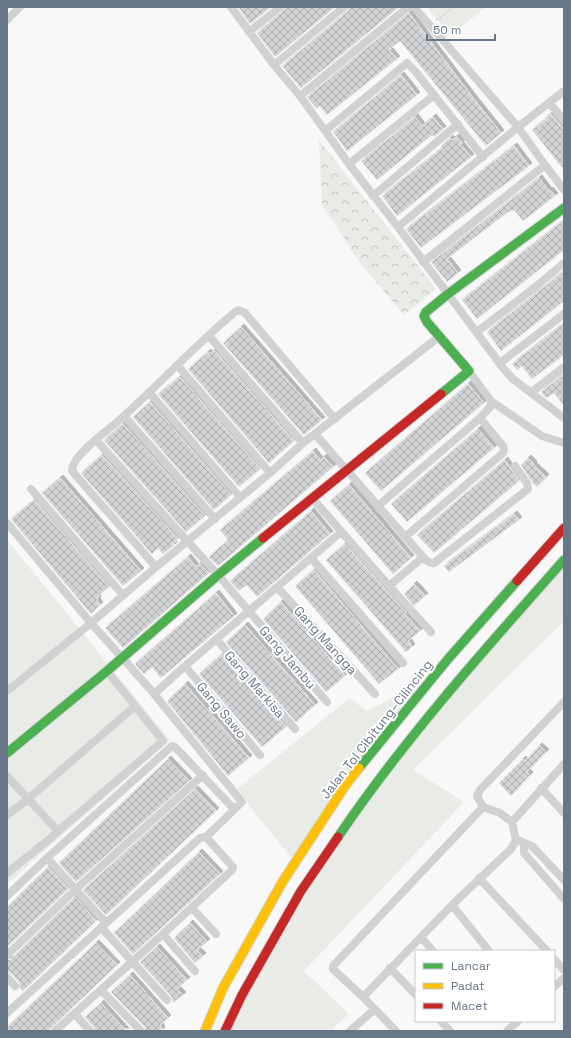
<svg xmlns="http://www.w3.org/2000/svg" width="571" height="1038" viewBox="0 0 571 1038" font-family="'Space Grotesk',sans-serif">
	<defs>
		<pattern id="forest-crowns" width="20" height="18" patternUnits="userSpaceOnUse"><rect width="20" height="18" fill="#e8ebe6"/><path d="M2 6a3 3 0 1 1 6 0M12 15a3 3 0 1 1 6 0" fill="none" stroke="#c0c3c0"/></pattern>
		<pattern id="building-cross-hatch" width="8" height="8" patternUnits="userSpaceOnUse"><rect width="8" height="8" fill="#d2d3d4"/><path d="M0 0l8 8M0 8l8-8" fill="none" stroke="#aeb0b2"/></pattern>
		<filter id="shadow"><feDropShadow dx="3" dy="-3" stdDeviation="0" flood-color="#0004"/></filter>
	</defs>
	<rect width="100%" height="100%" fill="#f8f8f8"/>
	<path fill="#e8ebe6" d="M427,7H486L450,36Z
		M7,540L170,740L7,884Z
		M564,562V621L413,770L464,802L304,971L349,1014L330,1031H225L365,797Z
		M431,680L295,862L248,804L238,788L350,698L366,711Z"/>
	<path fill="url(#forest-crowns)" d="M319,140L436,289L404,315L360,263L322,205Z"/>
	<path fill="url(#building-cross-hatch)" stroke="#e8e8e8" filter="url(#shadow)" d="M238,7H271L250,24Z
		M285,7H335L275,57L257,33L283,11Z
		M349,7H399L301,88L282,66L348,11Z
		M409,13L473,98L501,133L486,146L400,41L389,50L397,59L327,115L320,106L316,108L307,97Z
		M401,75L417,95L347,151L333,132Z
		M551,114L564,130V170L532,130L546,120L545,118Z
		M415,117L422,126L433,117L443,129L434,137L432,135L377,180L361,161Z
		M457,137L462,143L460,144L471,157L397,216L382,196L441,149L443,148L441,146L450,138L452,140Z
		M514,146L529,166L421,248L406,229Z
		M539,178L549,191L550,190L555,196L523,221L514,210L508,212L447,259L458,273L447,282L431,262Z
		M564,220V250L477,319L462,300Z
		M564,271V301L501,351L487,332Z
		M564,323V355L532,379L522,366L517,370L512,364Z
		M241,327L322,420L304,435L223,343Z
		M214,350L294,441L269,463L188,369L208,352L210,354Z
		M564,374V406L554,393L546,398L541,392Z
		M180,377L260,469L239,487L158,394Z
		M468,384L484,403L381,491L365,473Z
		M150,402L231,495L214,510L133,417Z
		M123,424L205,516L186,532L104,440Z
		M478,429L494,448L407,522L391,504Z
		M313,451L320,460L324,457L333,467L218,566L209,557L228,540L220,530Z
		M102,455L178,539L173,543L174,545L163,554L158,548L152,554L81,473Z
		M528,458L534,464L533,465L546,477L537,487L533,483L521,465Z
		M505,460L519,481L434,553L417,535Z
		M60,478L141,571L123,586L42,493Z
		M349,485L411,558L393,574L330,501Z
		M34,500L109,587L98,596L97,601L100,605L91,614L11,519Z
		M311,511L330,534L257,597L247,585L239,591L230,581Z
		M514,514L519,520L449,572L444,566Z
		M345,544L406,613L405,614L420,631L408,641L412,647L406,652L326,560Z
		M188,557L196,567L200,564L209,573L123,648L105,628Z
		M314,570L398,669L379,684L295,586Z
		M414,584L425,596L414,606L404,594Z
		M216,593L234,616L161,678L152,667L144,674L135,664Z
		M281,602L345,676L326,692L263,619Z
		M245,625L315,705L296,722L226,642Z
		M222,654L286,727L262,747L199,674Z
		M185,684L249,758L228,776L167,701Z
		M539,746L546,752L527,772L530,775L511,796L499,783L523,759L525,761Z
		M168,759L189,781L76,882L59,863Z
		M195,789L216,811L106,915L83,890Z
		M199,852L220,874L133,954L114,933Z
		M48,867L68,889L7,947V907Z
		M75,897L96,921L23,991L20,988L19,982L11,973L7,972V960L11,959Z
		M190,923L207,942L197,950L203,956L195,963L174,938Z
		M96,943L117,965L48,1031H7V1027Z
		M157,947L187,980L177,989L183,995L173,1003L171,996L140,962Z
		M130,975L168,1018L160,1025L162,1031H146L145,1027L111,992Z
		M101,1003L107,1010L126,1031H95L94,1027L85,1017Z"/>
	<g fill="none" stroke-linecap="round" stroke-linejoin="round">
		<defs>
			<path id="fast" d="M441,394L469,371L427,322L424,316L426,312L448,294L564,208
				M7,753L107,671L218,575L263,538
				M359,768L448,659L517,581
				M338,837C405,738 485,649 564,560"/>
			<path id="slow" d="M205,1031L223,988L283,881L347,783L359,768"/>
			<path id="jam" d="M263,538L441,394
				M517,581L564,528
				M225,1031L242,995L301,891L338,837"/>
		</defs>
		<use href="#fast" stroke="#d5d6d7" stroke-width="11"/>
		<use href="#slow" stroke="#d5d6d7" stroke-width="11"/>
		<use href="#jam" stroke="#d5d6d7" stroke-width="11"/>
		<path stroke="#cececf" stroke-width="1.5" stroke-dasharray="2 2" stroke-linecap="butt" d="M436,20L454,7"/>
		<path stroke="#d0d1d3" stroke-width="8" d="M231,7L274,65L300,96L349,164L398,227L503,368L513,379L564,418
			M414,7L518,127L545,165L564,190
			M7,20L20,7
			M249,32L280,7
			M274,65L344,7
			M300,96L408,7
			M550,103L564,121
			M325,131L407,63L415,71L483,157
			M349,164L434,95
			M373,196L458,124
			M398,227L518,127L564,91
			M423,262L545,165
			M477,332L534,288L564,263
			M209,336L303,443
			M500,363L564,314
			M177,365L270,473
			M149,392L240,497
			M532,392L564,367
			M491,401L542,436L564,443
			M124,416L215,519
			M315,434L423,557C426,560 429,564 434,563L528,489L527,483L515,466
			M96,440L218,575L327,702
			M31,489L123,595
			M312,498L389,586L431,632
			M379,505L480,418L491,406V401L469,371
			M7,523L91,623L150,689L242,802L206,837L200,838L7,1013
			M405,537L503,453L504,450L503,446L480,418
			M311,558L403,663
			M156,567L72,471C71,457 105,432 116,423C157,387 193,347 235,312L239,310L245,313L335,419
			M389,586L423,557
			M277,587L375,694
			M216,639L295,729
			M185,666L260,755
			M7,691L91,623L156,567L270,473L303,443L440,336
			M154,694L185,666L341,532
			M7,776L28,799L7,815
			M541,788L564,813
			M512,822L564,764
			M56,833L163,741L107,671
			M520,841L532,846L564,880
			M524,844V853L564,899
			M47,858L106,923
			M7,873L51,838L56,833V829L28,799L135,706
			M479,878L547,951
			M7,896L47,858L172,746L175,747L234,809
			M452,905L489,951
			M192,908L216,934
			M101,927L167,1000
			M163,934L195,971
			M421,937L433,951
			M7,955L76,889L203,775
			M554,959L564,970
			M390,968L416,995
			M7,977L15,986
			M554,987L564,978
			M101,990L141,1031
			M363,997L452,905L511,849L516,840L512,822L500,813L483,807L477,796L480,790L564,702
			M75,1014L90,1031
			M441,1021L450,1031
			M55,1031L163,934L232,870L233,867L206,837
			M350,1031L375,1009
			M396,1031L363,997L333,969V966L483,807
			M507,1031L518,1021"/>
		<use href="#fast" stroke="#4caf50" stroke-width="9"/>
		<use href="#slow" stroke="#ffc107" stroke-width="9"/>
		<use href="#jam" stroke="#c62828" stroke-width="9"/>
	</g>
	<g text-anchor="middle" stroke-width="4" stroke-linejoin="round" paint-order="stroke">
		<g font-size="13" fill="#687788" stroke="#fff">
			<text transform="translate(326 640) rotate(48)" y="5">Gang Mangga</text>
			<text transform="translate(288 657) rotate(49)" y="5">Gang Jambu</text>
			<text transform="translate(255 684) rotate(49)" y="5">Gang Markisa</text>
			<text transform="translate(222 710) rotate(50)" y="5">Gang Sawo</text>
			<text transform="translate(376 729) rotate(-52)" y="5">Jalan Tol Cibitung–Cilincing</text>
		</g>
	</g>
	<rect width="571" height="1038" fill="none" stroke="#687788" stroke-width="16"/>
	<rect x="415" y="950" width="140" height="72" fill="#ffffff" stroke="#c3c9cf"/>
	<rect x="423" y="963" width="20" height="6" fill="#4caf50" stroke="#c3c9cf"/>
	<text x="451" y="970" font-size="12" fill="#687788">Lancar</text>
	<rect x="423" y="983" width="20" height="6" fill="#ffc107" stroke="#c3c9cf"/>
	<text x="451" y="990" font-size="12" fill="#687788">Padat</text>
	<rect x="423" y="1003" width="20" height="6" fill="#c62828" stroke="#c3c9cf"/>
	<text x="451" y="1010" font-size="12" fill="#687788">Macet</text>
	<path d="M427 34v6h68v-6" fill="none" stroke="#687788" stroke-width="2"/>
	<text x="433" y="34" font-size="12" fill="#687788" stroke="#ffffff" stroke-width="3" paint-order="stroke">50 m</text>
</svg>
